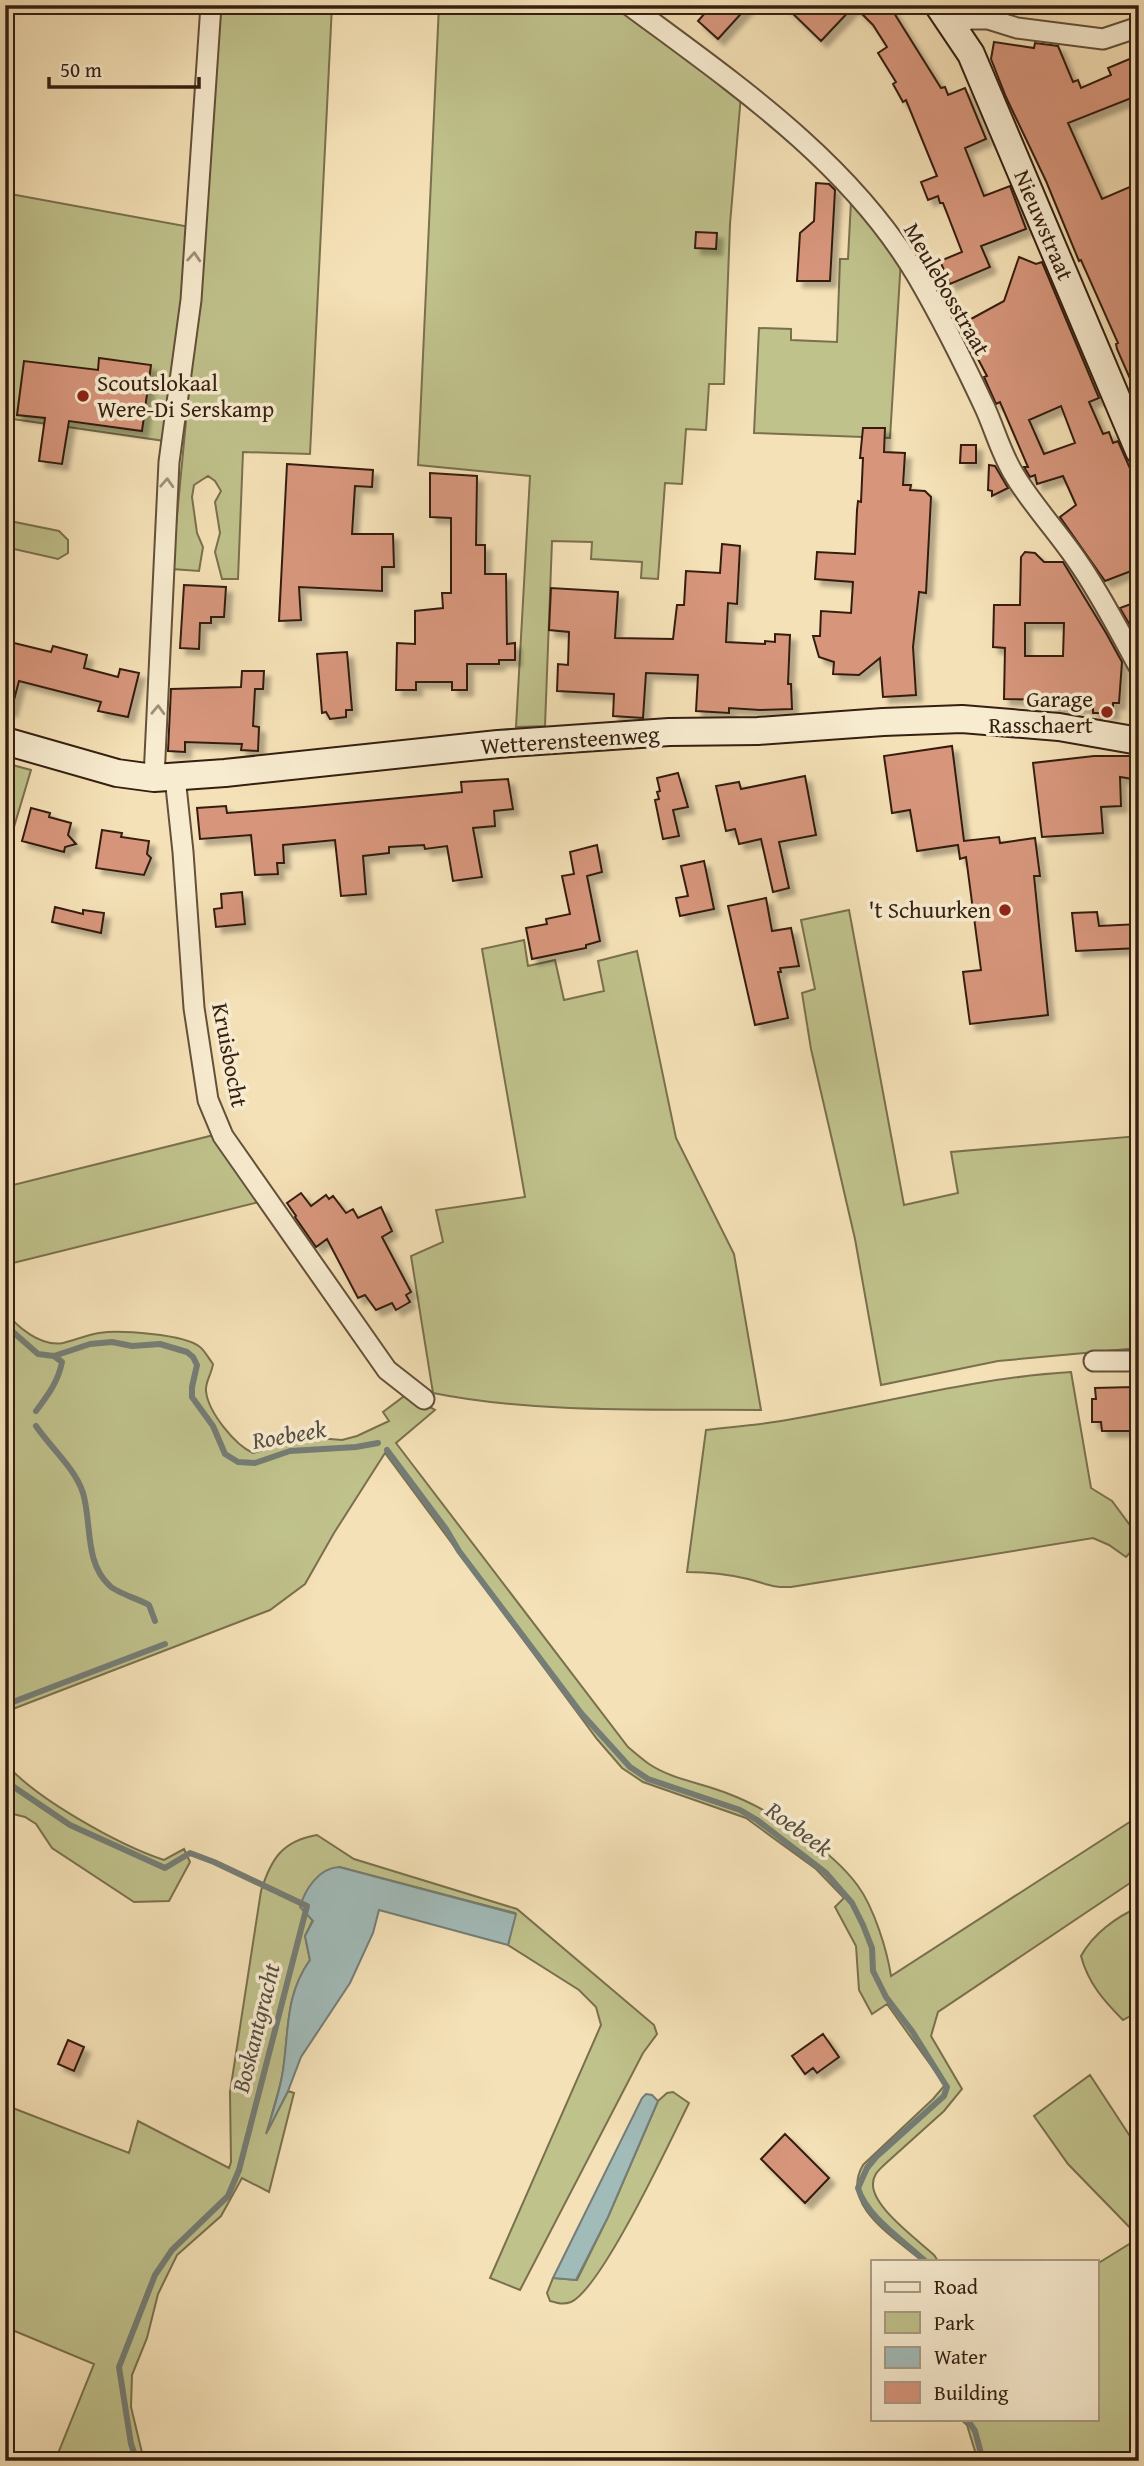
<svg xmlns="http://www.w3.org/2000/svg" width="1144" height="2466" viewBox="0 0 1144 2466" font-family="'Gentium Book Plus',serif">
	<defs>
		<filter id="shadow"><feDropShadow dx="6" dy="6" stdDeviation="2" flood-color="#0004"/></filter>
	</defs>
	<rect width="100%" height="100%" fill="#f5e1b7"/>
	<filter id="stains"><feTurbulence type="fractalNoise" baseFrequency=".00286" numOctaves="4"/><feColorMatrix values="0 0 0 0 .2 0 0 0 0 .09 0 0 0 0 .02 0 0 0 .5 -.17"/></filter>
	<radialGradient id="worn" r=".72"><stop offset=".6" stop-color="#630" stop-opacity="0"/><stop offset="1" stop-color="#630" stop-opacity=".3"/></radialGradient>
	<path fill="#c0c28c" stroke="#7a704e" stroke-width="2" d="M218,5H332L310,454L243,452L238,579H222L215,552L220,533L215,502L221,491L215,481L208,476L194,485L192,497L197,533L203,547L199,571L172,569L200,273Z
		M439,5H618L741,95L730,224L724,384H709L706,430L686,429L682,484L665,483L658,579L641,578L642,562L591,559L592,542L552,541L545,726L516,727L530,476L418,465Z
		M5,193L190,227L165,441L5,418Z
		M851,201L901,259L890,438L754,433L759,328L791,329V340L837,342L840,259H848Z
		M5,520L59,531L68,540V553L58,559L5,547Z
		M5,763L31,770L5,857Z
		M849,910L904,1205L958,1193L951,1152L1139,1136V1348L998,1361L881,1385L855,1239L811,1049L802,993L815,989L801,920Z
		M524,940L528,966L555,960L564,1000L604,991L598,961L637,951L676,1138L734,1254L761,1410C655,1409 537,1414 433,1393L411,1256L443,1242L436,1210L525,1197L482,949Z
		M214,1135L259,1202L5,1265V1187Z
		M5,1310C16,1327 41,1347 63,1343C75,1340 87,1335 99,1333C119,1330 185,1334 200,1347C205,1351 209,1359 213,1364C212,1373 205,1382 206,1391C208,1412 235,1445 253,1453L293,1441L318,1438L342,1440L357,1436L389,1421L383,1412L407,1394L435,1410L396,1443L628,1747C635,1753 642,1759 649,1764C673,1780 703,1783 729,1794C771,1810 832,1850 858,1886C874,1908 887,1950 891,1976L1139,1816V1877L938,2012L931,2036L962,2089L944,2111L884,2165C878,2171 873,2175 873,2184C872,2207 918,2240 934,2255L938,2261H922C896,2238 839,2206 863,2165L933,2099L945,2085L887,2004L872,2014L859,1990L856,1946L835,1907L844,1898L816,1869L746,1818L643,1782L622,1768L597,1739L385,1453L334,1533L305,1584L270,1610L5,1712Z
		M1071,1372L1091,1488L1112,1501L1138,1536L1137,1545L1126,1557L1109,1545L1093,1538L791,1587C770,1588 766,1583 748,1579C727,1574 708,1572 687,1572L706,1430C731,1427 756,1425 781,1421C878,1405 972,1378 1071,1372Z
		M5,1763C36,1799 119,1845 164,1860L184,1849L190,1862L169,1901L134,1902L52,1848L36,1824L25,1817L5,1812Z
		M317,1835L354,1859L517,1909L654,2025L657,2034L643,2053L520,2290L490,2278L601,2025L596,2007L579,1990L508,1945L515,1913L339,1867L305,1936L310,1960C285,1995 289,2031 283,2071C280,2091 272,2110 268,2130L288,2091L294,2093L269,2192L242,2178L221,2216L177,2255L158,2294L147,2338L132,2375L131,2407L144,2461H55L94,2364L5,2327V2105L129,2153L138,2121L229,2168L231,2162L230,2092L261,1891C271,1859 282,1841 317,1835Z
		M1139,1907V2011L1123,2020C1104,2001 1088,1983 1081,1956C1093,1934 1116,1917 1139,1907Z
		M1090,2075L1139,2150V2237L1068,2164L1034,2116Z
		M673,2092L689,2103C671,2139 602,2288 571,2302C563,2305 557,2303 550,2301L547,2293L553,2278L577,2280L608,2217L658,2101L667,2093Z
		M1139,2238V2461H978L967,2425L960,2419H1097V2264Z"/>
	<path fill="#a1bbb9" stroke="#757d76" stroke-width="2" d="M339,1867L516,1914L508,1945L379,1910L373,1933L350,1983L301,2057L288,2091L266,2134C272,2114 280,2092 283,2070C289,2030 285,1995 310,1960L305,1936L313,1921L300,1907C305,1889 319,1868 339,1867Z
		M646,2094L652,2095L658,2101L608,2217L576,2280L553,2278L642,2098Z"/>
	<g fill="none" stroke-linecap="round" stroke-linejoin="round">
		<path stroke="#757d76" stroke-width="6" d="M5,1325L38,1354L54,1356L90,1344L112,1342L132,1346L160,1344L187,1352L193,1357L197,1365L192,1387V1397L213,1426L225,1454L238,1462L255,1463L290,1451L356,1447L378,1443
			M36,1411C48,1395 58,1382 62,1362L54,1356
			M36,1426C50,1447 75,1468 83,1493C92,1523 84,1563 110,1586C117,1593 139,1599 149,1605L155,1621
			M387,1450L446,1529L459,1551L581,1713L630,1767L648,1779L740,1810L757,1820L826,1873L852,1903L863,1925L872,1948L873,1971L886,1997L912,2031L947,2087L944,2096L876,2157L867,2168L858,2188C866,2216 904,2241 925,2261
			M5,1705L165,1644
			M5,1778L8,1783L70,1825L165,1868L190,1853L214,1862L307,1906L239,2170L228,2196L172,2250L155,2275L119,2367L131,2444L137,2461
			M967,2419L975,2431L983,2461"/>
	</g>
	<path fill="#d7967c" stroke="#341f11" stroke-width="2" fill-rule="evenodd" filter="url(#shadow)" d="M712,5H749L718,39L698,21Z
		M784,5H889L941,88L945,87L948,95L965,88L986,139L965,148L984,196L1010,186L1026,229L981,246L990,267L950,284L940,261L962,252L943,203H940L938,196L928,200L921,182L937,176L906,100L903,102L893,84L896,82L878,53L887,47L873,25L854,6L821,41Z
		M994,42L1034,48L1035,43L1058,46L1073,82L1078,80L1081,88L1111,75L1108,68L1139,55V91H1131L1134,97L1068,123L1102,199L1139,183V217L1130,221L1139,241V399L1117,349L1116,344L1118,343L1081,260L1079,261L1046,181L1006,97L991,59Z
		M816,183L829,184L835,190L830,281H797L800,233L814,221Z
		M696,232L717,233L716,249L695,248Z
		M1019,257L1036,264L1042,262L1099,398L1089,402L1103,434L1109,432L1113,443L1118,441L1139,489V568L1105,581L1060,517L1076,505L1063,476L1037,484L1035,475L1030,477L1024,467H1028L1000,402L996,404L984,377L987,376L960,325L1004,301ZM1061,406L1075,443L1044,454L1029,420Z
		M99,358L151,365L142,431L69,421L62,464L39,461L45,418L17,415L24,361L98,370Z
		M863,428H885L884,452L905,453L903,485H911L910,490L925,491L931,497L926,593L919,592L913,647L916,695L883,697L880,658L859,675L833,674L834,662L819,657L813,636H820L821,611L851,613L853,582L815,579L817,552L855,554L857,510L858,501L861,502L863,458H860Z
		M961,445H976V463H960Z
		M287,464L373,470L372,487L355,486L352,534H393L394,567H382V591L299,587L301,620L279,621Z
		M989,465L995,466L1008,488L992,496V491L988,490Z
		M430,473L477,476L476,545H485V574H506L507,644L515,643V660H499V664H467V690H452V682H416V690H396L397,643L415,644V611L443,608L442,593H451V518L430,517Z
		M722,544L740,546L737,604L728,603L726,642L765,644V641L775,642V634L790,635L788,684H791L792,709L760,710L729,708V713L696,711L698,675L646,673L643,718L613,716L614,694L557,691L558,664L568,665L569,632L549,630L551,588L618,592L615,638L673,639L677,605H684L686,571L720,573Z
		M1025,552L1035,553L1044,562H1063L1106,633L1122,662L1119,703H1113V713H1093V707H1050L1051,700L1004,699L1005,648L993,647L994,605H1020L1021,557ZM1025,623H1064L1063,656H1025Z
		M184,585L226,587L224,617H211V623H200L199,649L180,648Z
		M1139,601V641L1120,608Z
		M14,643L51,652L53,646L87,655L84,668L118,677L120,669L139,673L128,717L98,711L101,702L19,681L11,711L5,710V653L11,654Z
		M347,652L352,710H346V717L330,719L326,712L322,713L317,654Z
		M242,671H264L263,689H255L253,726L259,727L258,751L241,750L242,744L185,742V752L168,751L171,689L241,687Z
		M952,746L964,841L999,837L1000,843L1035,838L1040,876H1034L1048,1015L970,1024L963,972L981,970L966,857L960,859L958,845L917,851L910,810L892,813L884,756Z
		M1094,756H1139V780L1120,777L1121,806L1101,807L1103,833L1042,837L1033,763Z
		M678,773L688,807L673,810L679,836L663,839L655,800L659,799L657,792L660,791L657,778Z
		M805,776L816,835L779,842L789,888L773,892L761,839L739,844L735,829L726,831L716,786L739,782L741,789Z
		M508,779L513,809L494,811L495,826L473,828L482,877L453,881L447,846L425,849L424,845L389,847V853L363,856L366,894L341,896L335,840L283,845L284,863H277L278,874L255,875L251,835L200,839L197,808L226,806L227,813L304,807L462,792L461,782Z
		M31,808L50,813L49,817L71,823L68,835L76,844L65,847L64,852L22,841Z
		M102,830L122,833L121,837L149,841L147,854L151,858L144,875L96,868Z
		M597,845L602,872L587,876L600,941L586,945V948L532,959L526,928L547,924L546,919L570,914L562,876L574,874L570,852Z
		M704,861L714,909L680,916L676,898L688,896L681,866Z
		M242,892L245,924L216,927L214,909L222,908L221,894Z
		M766,898L772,931L791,928L799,966L780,968L781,972H778L788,1018L755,1025L728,906Z
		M55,907L83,914V910L104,913L101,933L52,922Z
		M1097,912L1099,926L1139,924V948L1076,951L1072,913Z
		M301,1193L311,1206L326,1195L329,1199L333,1196L346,1213L353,1209L358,1218L381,1207L392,1231L382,1237L411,1292L406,1295L410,1302L396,1310L392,1303L376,1310L365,1295L358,1298L327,1239L316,1247L295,1217L296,1216L287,1203Z
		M1133,1387V1405H1138L1139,1431H1102L1101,1422H1092V1399H1096L1095,1388Z
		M823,2034L839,2057L817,2073L813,2068L805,2074L792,2056Z
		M68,2040L84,2047L74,2071L58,2064Z
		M785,2134L829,2178L805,2203L761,2159Z"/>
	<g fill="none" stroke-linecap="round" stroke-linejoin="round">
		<defs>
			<path id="street" d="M629,5C734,83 849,161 917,276C942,319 964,363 985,408C995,430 1002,456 1015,476C1033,506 1058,532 1078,562C1101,595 1119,631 1139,667
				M953,25L970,19H988L1017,28L1103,39L1139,27
				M175,777L183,852L194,1008L208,1100L223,1136L387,1370L424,1399
				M154,778L169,462L191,300L211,5
				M1094,1361H1139"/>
			<path id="secondary" d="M938,5L971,54L1139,451
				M5,741L117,773L154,778L225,773L498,744L669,732L758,731L883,722L962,719L1059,727L1139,741"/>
		</defs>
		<use href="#street" stroke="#64503a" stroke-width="23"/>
		<use href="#secondary" stroke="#341f11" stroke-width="30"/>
		<use href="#street" stroke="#f8ecd0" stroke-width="19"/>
		<use href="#secondary" stroke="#f8ecd0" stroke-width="26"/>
	</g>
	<defs><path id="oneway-chevron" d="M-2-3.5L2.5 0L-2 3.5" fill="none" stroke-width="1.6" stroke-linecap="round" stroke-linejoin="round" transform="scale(1.75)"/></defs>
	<g stroke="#a0907a">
		<use href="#oneway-chevron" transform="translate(194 257) rotate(-86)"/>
		<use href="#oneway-chevron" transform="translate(167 483) rotate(-87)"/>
		<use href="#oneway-chevron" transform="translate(158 710) rotate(-88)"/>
	</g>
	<g fill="#8f2418" stroke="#f8ecd0" stroke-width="2.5">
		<circle cx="83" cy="396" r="7"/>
		<circle cx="1107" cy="712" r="7"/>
		<circle cx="1005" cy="910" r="7"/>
	</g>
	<g text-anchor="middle" stroke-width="7" stroke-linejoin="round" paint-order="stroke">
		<g font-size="23" fill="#341f11" stroke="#f8ecd0">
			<text transform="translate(1044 225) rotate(67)" y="8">Nieuwstraat</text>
			<text transform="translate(947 289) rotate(60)" y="8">Meulebosstraat</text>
			<text transform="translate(570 740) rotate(-4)" y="8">Wetterensteenweg</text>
			<text transform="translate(230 1055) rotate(79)" y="8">Kruisbocht</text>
		</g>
		<g font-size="23" fill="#341f11" stroke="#f8ecd0" text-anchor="end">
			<text x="97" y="391" text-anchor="start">Scoutslokaal<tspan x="97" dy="26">Were-Di Serskamp</tspan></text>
			<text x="1093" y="707">Garage<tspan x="1093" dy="26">Rasschaert</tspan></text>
			<text x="991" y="918">'t Schuurken</text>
		</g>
		<g font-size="24" font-style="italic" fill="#554e43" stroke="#f8ecd0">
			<text transform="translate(289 1435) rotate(-10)" y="8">Roebeek</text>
			<text transform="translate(799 1829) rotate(36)" y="8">Roebeek</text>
			<text transform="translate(256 2028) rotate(-76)" y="8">Boskantgracht</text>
		</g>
	</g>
	<rect width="1144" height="2466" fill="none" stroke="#f5e1b7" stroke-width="28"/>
	<rect x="7" y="7" width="1130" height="2452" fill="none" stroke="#341f11" stroke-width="3.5"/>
	<rect x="14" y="14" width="1116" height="2438" fill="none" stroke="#341f11" stroke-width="2"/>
	<rect x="871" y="2260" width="228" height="161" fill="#f8ecd0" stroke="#aa9a84" stroke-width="2"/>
	<rect x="885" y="2282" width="35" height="10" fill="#f8ecd0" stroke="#aa9a84" stroke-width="2"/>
	<text x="934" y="2294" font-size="21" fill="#341f11">Road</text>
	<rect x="885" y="2312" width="35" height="21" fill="#c0c28c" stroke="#aa9a84" stroke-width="2"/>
	<text x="934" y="2330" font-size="21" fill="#341f11">Park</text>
	<rect x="885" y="2347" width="35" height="21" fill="#a1bbb9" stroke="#aa9a84" stroke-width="2"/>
	<text x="934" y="2364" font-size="21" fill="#341f11">Water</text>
	<rect x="885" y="2382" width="35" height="21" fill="#d7967c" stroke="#aa9a84" stroke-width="2"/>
	<text x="934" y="2400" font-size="21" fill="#341f11">Building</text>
	<path d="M49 77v10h150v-10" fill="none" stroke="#341f11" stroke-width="3.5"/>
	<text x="60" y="77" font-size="21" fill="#341f11" stroke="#f8ecd0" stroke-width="5" paint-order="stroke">50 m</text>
	<rect width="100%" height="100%" filter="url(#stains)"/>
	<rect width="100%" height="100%" fill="url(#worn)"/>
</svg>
